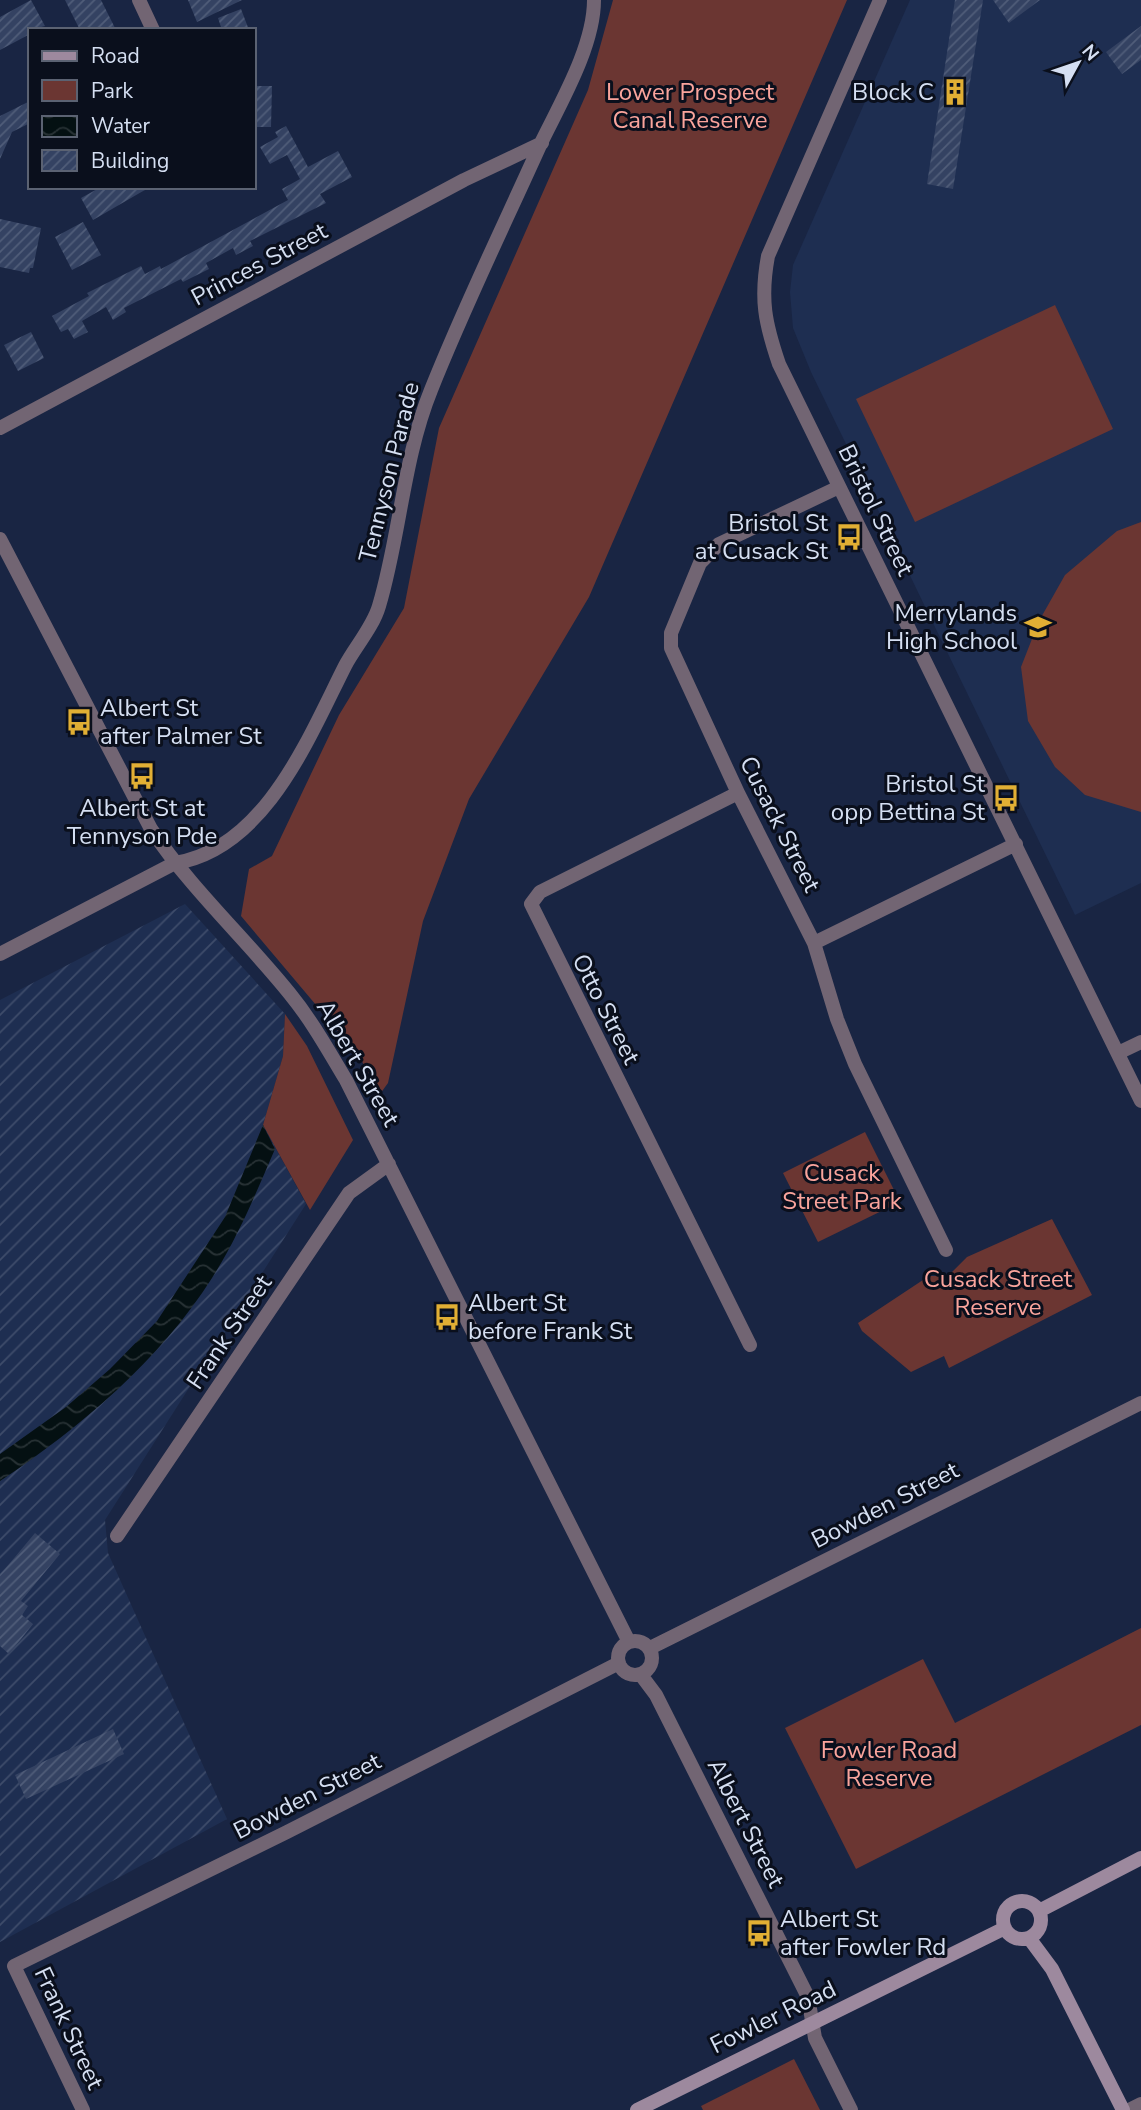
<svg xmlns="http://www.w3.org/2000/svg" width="1141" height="2110" viewBox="0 0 1141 2110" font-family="'Nunito Sans',sans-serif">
	<defs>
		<pattern id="industrial-furrows" width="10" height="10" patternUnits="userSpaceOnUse" patternTransform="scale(1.75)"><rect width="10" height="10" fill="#1e2e51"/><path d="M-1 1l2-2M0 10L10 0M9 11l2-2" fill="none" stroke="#3e4c6a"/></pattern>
		<pattern id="water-waves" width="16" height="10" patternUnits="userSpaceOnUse" patternTransform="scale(1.75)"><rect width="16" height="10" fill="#041012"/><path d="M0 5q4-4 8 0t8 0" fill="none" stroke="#283235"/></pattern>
		<pattern id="building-hatch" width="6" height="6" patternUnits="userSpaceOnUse" patternTransform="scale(1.75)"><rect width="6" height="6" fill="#344262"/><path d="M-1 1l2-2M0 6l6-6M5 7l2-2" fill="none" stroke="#505d79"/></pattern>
	</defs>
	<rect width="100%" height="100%" fill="#192543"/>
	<path fill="#1e2e51" d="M910,0H1141V883L1075,915L811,372L793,328L790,292L793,265Z"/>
	<path fill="url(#industrial-furrows)" d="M185,904L285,1014L283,1056L263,1125L306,1204L105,1520L108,1553L227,1819L0,1942V1000Z"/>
	<path fill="#6b3632" d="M613,0H847L589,597L469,799L423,921L388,1083L380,1094L359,1056L241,916L249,869L272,856L339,715L404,608L439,428L588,90Z
		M1055,305L1113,429L915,522L856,399Z
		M1141,522V812L1085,795L1055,767L1028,721L1021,667L1039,621L1065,575L1117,531Z
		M285,1014L307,1046L353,1140L310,1210L263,1125L283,1056Z
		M865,1132L900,1202L818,1242L783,1173Z
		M1052,1219L1092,1295L949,1368L944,1356L911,1372L862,1331L858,1323L929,1276H948L967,1257Z
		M1141,1628V1725L856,1869L785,1728L923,1659L955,1723Z
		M794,2059L820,2110H703L701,2106Z"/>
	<path fill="url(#water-waves)" d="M263,1125L275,1149C256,1193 238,1237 212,1278C160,1360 80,1428 0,1481V1454L66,1407L110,1369L157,1321L225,1217Z"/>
	<path fill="url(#building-hatch)" d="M31,0L45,26L30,30V34L0,50V17Z
		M65,0H101L116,30H80Z
		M188,0H242L197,22Z
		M955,0H983L953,189L927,184Z
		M993,0H1040L1009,23Z
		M241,9L249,30H222L218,18Z
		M1141,26V60L1122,74L1106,52Z
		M254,86H272L271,127H254Z
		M30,101V123L12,132L0,159V116Z
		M286,126L308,167L338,151L352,177L320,194L326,203L250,241L253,246L236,255L233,248L206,263L209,269L183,282L181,279L124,308L126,312L113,320L106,307L82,321L88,332L74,339L68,329L61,332L52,316L89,296L87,293L141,266L145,274L160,266L161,269L288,200L282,189L300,179L287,155L270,164L260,147L278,137L275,132Z
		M101,187H150L93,220L81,198Z
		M0,219L41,228L33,268H30L29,273L0,267Z
		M83,222L101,255L72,270L55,237Z
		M31,332L44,358L18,371L4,345Z
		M35,1533L60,1554L21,1601L28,1606L22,1615L33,1624L9,1654L0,1646V1575Z
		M113,1729L124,1754L26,1799L15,1775Z"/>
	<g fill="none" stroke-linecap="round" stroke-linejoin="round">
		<path stroke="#726573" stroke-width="14" d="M139,0L153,30
			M880,0L768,256C760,299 765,323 779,364L1141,1101
			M0,428L464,180L542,143
			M839,487L719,544L700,563L671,633V648L738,793L814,943L837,1019L855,1064L946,1250
			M0,539L151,829C191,889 245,938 290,994C312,1021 328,1050 346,1080L629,1642
			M738,793L540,892L531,904L750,1345
			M814,943L1016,844
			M0,954L175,863C265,849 309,737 345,666C355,647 373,627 379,606C400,536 403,459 431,390C464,307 504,225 541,143C561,102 594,46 594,0
			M1118,1053L1141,1042
			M117,1536L349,1193L389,1164
			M618 1658a17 17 0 1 1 34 0a17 17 0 1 1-34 0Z
			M650,1648L1141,1403
			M641,1675L656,1695L808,1997L815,2038L851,2110
			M83,2110L14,1966L287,1832L619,1663
			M1129,2110L1141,2104"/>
		<path stroke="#9d899e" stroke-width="14" d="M1003 1920a19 19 0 1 1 38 0a19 19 0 1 1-38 0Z
			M1039,1911L1141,1858
			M1029,1938L1052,1969L1123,2110
			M637,2110L1005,1928"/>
	</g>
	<defs>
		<symbol id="building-bare" viewBox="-9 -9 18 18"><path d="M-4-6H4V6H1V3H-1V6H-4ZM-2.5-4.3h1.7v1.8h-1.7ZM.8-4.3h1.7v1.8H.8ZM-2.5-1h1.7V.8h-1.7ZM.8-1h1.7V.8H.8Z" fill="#e1af34" stroke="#0a0f1c" stroke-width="2.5" paint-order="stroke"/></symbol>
		<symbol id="bus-bare" viewBox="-9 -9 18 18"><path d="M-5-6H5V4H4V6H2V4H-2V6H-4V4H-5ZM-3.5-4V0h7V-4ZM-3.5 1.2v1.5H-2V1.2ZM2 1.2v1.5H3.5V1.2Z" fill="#e1af34" stroke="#0a0f1c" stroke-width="2.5" paint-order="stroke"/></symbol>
		<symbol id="school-bare" viewBox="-9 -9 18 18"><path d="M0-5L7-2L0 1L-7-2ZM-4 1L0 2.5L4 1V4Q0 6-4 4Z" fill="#e1af34" stroke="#0a0f1c" stroke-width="2.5" paint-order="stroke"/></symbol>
	</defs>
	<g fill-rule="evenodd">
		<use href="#building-bare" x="936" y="73" width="38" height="38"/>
		<use href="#bus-bare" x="830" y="518" width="38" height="38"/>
		<use href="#school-bare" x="1019" y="608" width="38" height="38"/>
		<use href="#bus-bare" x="60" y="703" width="38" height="38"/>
		<use href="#bus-bare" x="123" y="757" width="38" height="38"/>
		<use href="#bus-bare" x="987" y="779" width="38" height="38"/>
		<use href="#bus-bare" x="428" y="1298" width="38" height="38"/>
		<use href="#bus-bare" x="740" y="1914" width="38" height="38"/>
	</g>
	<g text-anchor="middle" stroke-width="6" stroke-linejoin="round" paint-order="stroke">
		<g font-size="24" fill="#faa49c" stroke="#0a0f1c">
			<text x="690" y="100">Lower Prospect<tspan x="690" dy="28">Canal Reserve</tspan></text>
			<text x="842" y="1181">Cusack<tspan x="842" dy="28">Street Park</tspan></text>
			<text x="998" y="1287">Cusack Street<tspan x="998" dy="28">Reserve</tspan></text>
			<text x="889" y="1758">Fowler Road<tspan x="889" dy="28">Reserve</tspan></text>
		</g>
		<g font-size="24" fill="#d5dff2" stroke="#0a0f1c" text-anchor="end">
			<text x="934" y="100">Block C</text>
			<text x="828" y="531">Bristol St<tspan x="828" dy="28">at Cusack St</tspan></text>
			<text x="1017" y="621">Merrylands<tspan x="1017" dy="28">High School</tspan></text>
			<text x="100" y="716" text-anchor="start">Albert St<tspan x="100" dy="28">after Palmer St</tspan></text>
			<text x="985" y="792">Bristol St<tspan x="985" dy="28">opp Bettina St</tspan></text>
			<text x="142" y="816" text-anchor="middle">Albert St at<tspan x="142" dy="28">Tennyson Pde</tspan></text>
			<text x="468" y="1311" text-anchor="start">Albert St<tspan x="468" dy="28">before Frank St</tspan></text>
			<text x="780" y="1927" text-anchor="start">Albert St<tspan x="780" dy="28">after Fowler Rd</tspan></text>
		</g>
		<g font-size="24" fill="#d5dff2" stroke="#0a0f1c">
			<text transform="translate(259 264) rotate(-28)" y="8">Princes Street</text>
			<text transform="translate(389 472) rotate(-76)" y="8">Tennyson Parade</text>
			<text transform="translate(876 510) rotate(64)" y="8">Bristol Street</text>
			<text transform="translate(780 824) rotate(63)" y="8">Cusack Street</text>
			<text transform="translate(606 1009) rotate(63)" y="8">Otto Street</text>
			<text transform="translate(358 1063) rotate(60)" y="8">Albert Street</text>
			<text transform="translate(229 1332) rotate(-56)" y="8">Frank Street</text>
			<text transform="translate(885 1505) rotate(-27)" y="8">Bowden Street</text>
			<text transform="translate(307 1796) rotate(-27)" y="8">Bowden Street</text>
			<text transform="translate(746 1823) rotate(63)" y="8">Albert Street</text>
			<text transform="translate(773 2017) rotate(-26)" y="8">Fowler Road</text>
			<text transform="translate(69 2028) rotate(65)" y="8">Frank Street</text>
		</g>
	</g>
	<rect x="28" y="28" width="228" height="161" fill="#0a0f1c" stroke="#5b6272" stroke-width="2"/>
	<rect x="42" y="51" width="35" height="10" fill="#9d899e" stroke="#5b6272" stroke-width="2"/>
	<text x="91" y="63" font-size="21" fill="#d5dff2">Road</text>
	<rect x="42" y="80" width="35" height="21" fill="#6b3632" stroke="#5b6272" stroke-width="2"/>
	<text x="91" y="98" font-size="21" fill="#d5dff2">Park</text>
	<rect x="42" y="116" width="35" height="21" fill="url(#water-waves)" stroke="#5b6272" stroke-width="2"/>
	<text x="91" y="133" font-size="21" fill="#d5dff2">Water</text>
	<rect x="42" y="150" width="35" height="21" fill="url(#building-hatch)" stroke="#5b6272" stroke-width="2"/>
	<text x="91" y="168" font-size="21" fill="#d5dff2">Building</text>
	<g transform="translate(1078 63) rotate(50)" stroke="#0a0f1c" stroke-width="5" paint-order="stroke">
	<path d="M0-5L12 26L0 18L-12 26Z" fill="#d5dff2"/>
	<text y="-10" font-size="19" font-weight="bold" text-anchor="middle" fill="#d5dff2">N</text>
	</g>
</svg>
